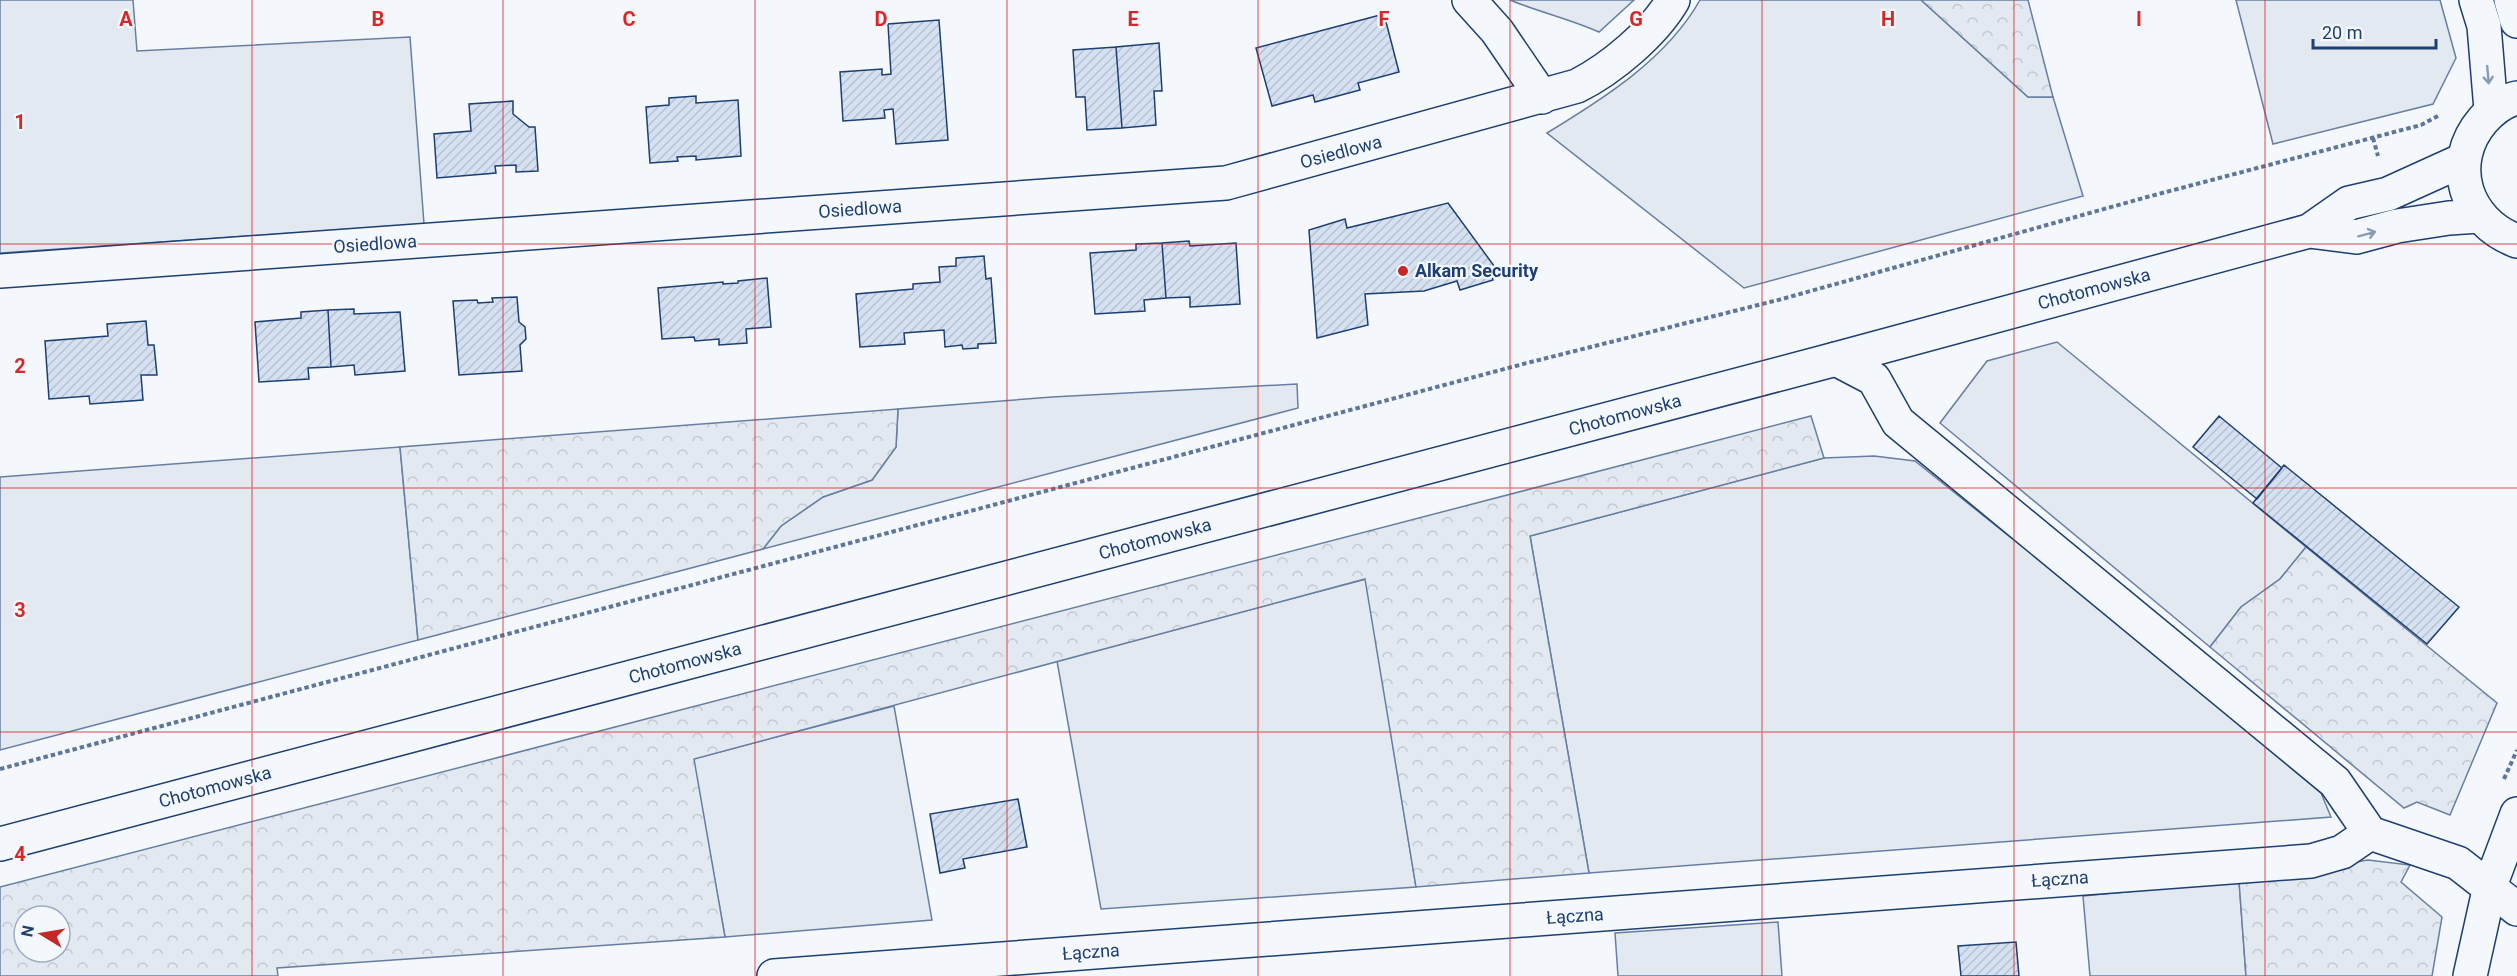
<svg xmlns="http://www.w3.org/2000/svg" width="2517" height="976" viewBox="0 0 2517 976" font-family="Roboto,sans-serif">
	<defs>
		<pattern id="forest-crowns" width="20" height="18" patternUnits="userSpaceOnUse" patternTransform="scale(1.5)"><rect width="20" height="18" fill="#e3e9f0"/><path d="M2 6a3 3 0 1 1 6 0M12 15a3 3 0 1 1 6 0" fill="none" stroke="#c2c9d1"/></pattern>
		<pattern id="building-hatch" width="6" height="6" patternUnits="userSpaceOnUse" patternTransform="scale(1.5)"><rect width="6" height="6" fill="#d5e0f0"/><path d="M-1 1l2-2M0 6l6-6M5 7l2-2" fill="none" stroke="#b6c1d1"/></pattern>
	</defs>
	<rect width="100%" height="100%" fill="#f4f7fb"/>
	<path fill="#e3e9f0" stroke="#687fa3" stroke-width="1.5" d="M0,0H133L137,51L410,37L424,224L0,253Z
		M1510,0H1634L1599,32C1570,19 1539,12 1510,0Z
		M1700,0H1921L2028,97H2053L2083,196L1744,288L1547,133C1603,99 1667,59 1700,0Z
		M2236,0H2440L2456,58L2433,104L2273,144Z
		M2057,342L2306,547L2280,579L2241,607L2210,647L1940,423L1987,361Z
		M1297,384L1298,408L763,549L781,526L823,497L872,480L896,447L898,409L1052,397Z
		M400,447L418,640L0,750V477Z
		M1874,456L1915,461L2124,628L2321,793L2331,817L1589,873L1530,536L1824,458Z
		M1366,579L1416,887L1101,909L1057,661Z
		M894,706L932,920L725,937L693,759Z
		M2239,881L2246,976H2090L2083,896Z
		M1778,922L1782,976H1618L1615,933Z"/>
	<path fill="url(#forest-crowns)" stroke="#687fa3" stroke-width="1.5" fill-rule="evenodd" d="M1921,0H2028L2053,97H2028Z
		M898,409L896,447L872,480L823,497L781,526L763,549L418,640L400,447Z
		M1811,416L1824,458L1530,536L1589,873L1416,887L1365,579L694,759L725,937L277,968L278,976H0V887ZM24,916H60V952H24Z
		M2306,547L2497,703L2450,815L2417,802L2404,808L2210,647L2241,607L2280,579Z
		M2368,860L2410,865L2401,882L2442,917L2432,976H2246L2239,881Z"/>
	<path fill="url(#building-hatch)" stroke="#1d3f73" stroke-width="1.5" d="M1384,14L1399,72L1358,83L1360,90L1315,102L1313,95L1272,106L1256,48Z
		M939,20L948,140L896,144L893,109L884,110L885,118L843,121L840,72L882,69V75L891,74L888,24Z
		M1159,43L1162,91H1154L1156,125L1122,128L1116,47Z
		M1116,47L1122,128L1087,130L1085,97H1076L1073,50Z
		M696,96V103L738,100L741,156L696,160V156L677,157L678,161L650,163L646,107L669,105V98Z
		M513,101V114L529,127H535L538,171L516,172V165L495,166L496,173L437,178L434,134L471,131L469,104Z
		M1448,203L1497,270L1491,271L1493,280L1460,290L1457,281L1424,291L1365,294L1368,325L1317,338L1309,230L1345,219L1347,228Z
		M1189,241L1190,246L1236,243L1240,304L1190,307V297L1166,298L1162,243Z
		M1162,243L1166,298L1144,300L1145,311L1095,314L1090,253L1136,250V244Z
		M984,256L986,279L991,278L996,343L978,344V348L963,349L962,345L945,347L944,330L904,333L905,344L860,347L856,294L913,289V284L940,282L939,267L956,266V258Z
		M767,278L771,327L746,329L747,343L719,345V339L695,341L694,337L662,339L658,288L723,282V284L738,283V281Z
		M517,297L519,322L525,327L526,339L520,345L522,371L459,375L453,301L477,300L478,303L493,302L492,298Z
		M354,309V314L400,312L405,371L355,375L354,365L331,367L328,310Z
		M328,310L331,367L308,368L309,379L259,382L255,322L301,318V312Z
		M146,321L148,345H154L157,375H141L143,400L90,404L89,396L49,399L45,341L108,336L107,324Z
		M2219,416L2282,468L2257,499L2193,447Z
		M2284,465L2459,607L2427,644L2253,503Z
		M1018,799L1027,847L963,859L965,868L940,873L930,814Z
		M2016,942L2019,976H1961L1958,946Z"/>
	<g fill="none" stroke-linecap="round" stroke-linejoin="round">
		<defs>
			<path id="street" d="M1469,0L1497,31L1542,97
				M2476,0L2484,26L2491,110
				M2511,0L2517,21
				M0,271L1226,183L1577,86C1611,69 1654,33 1673,0
				M1836,359L1874,379L1898,422L2335,782L2370,833L2458,863L2517,909
				M774,976L2311,861L2342,852L2370,833
				M2470,976L2490,886L2517,814"/>
			<path id="secondary" d="M2517,98C2503,101 2492,110 2483,120C2446,163 2465,222 2517,241
				M2309,231L2356,237L2397,226L2449,218L2479,216
				M0,844L1836,359L2309,231L2349,203L2388,194L2463,160"/>
		</defs>
		<use href="#street" stroke="#1d3f73" stroke-width="36"/>
		<use href="#secondary" stroke="#1d3f73" stroke-width="36"/>
		<path stroke="#5e769c" stroke-width="4" stroke-dasharray="4.5 3" stroke-linecap="butt" d="M2373,138L2378,156
			M0,769L1527,363L1782,299L2147,197L2421,125L2438,116
			M2504,779L2517,750"/>
		<use href="#street" stroke="#f4f7fb" stroke-width="33"/>
		<use href="#secondary" stroke="#f4f7fb" stroke-width="33"/>
	</g>
	<defs><path id="oneway-shaft" d="M-6 0H5M1.5-3L5.5 0L1.5 3" fill="none" stroke-width="1.6" stroke-linecap="round" stroke-linejoin="round" transform="scale(1.5)"/></defs>
	<g stroke="#889bb7">
		<use href="#oneway-shaft" transform="translate(2488 75) rotate(85)"/>
		<use href="#oneway-shaft" transform="translate(2367 234) rotate(-15)"/>
	</g>
	<path fill="none" stroke="#d62828" stroke-width="1.5" stroke-opacity="0.55" d="M252,0V976M503,0V976M755,0V976M1007,0V976M1258,0V976M1510,0V976M1762,0V976M2014,0V976M2265,0V976M0,244H2517M0,488H2517M0,732H2517"/>
	<circle fill="#c62828" stroke="#f4f7fb" stroke-width="2" cx="1403" cy="271" r="6"/>
	<g text-anchor="middle" stroke-width="4.5" stroke-linejoin="round" paint-order="stroke">
		<g font-size="18" fill="#1d3f73" stroke="#f4f7fb">
			<text transform="translate(1341 152) rotate(-15)" y="6">Osiedlowa</text>
			<text transform="translate(860 209) rotate(-4)" y="6">Osiedlowa</text>
			<text transform="translate(375 244) rotate(-4)" y="6">Osiedlowa</text>
			<text transform="translate(2094 289) rotate(-15)" y="6">Chotomowska</text>
			<text transform="translate(1625 415) rotate(-15)" y="6">Chotomowska</text>
			<text transform="translate(1155 539) rotate(-15)" y="6">Chotomowska</text>
			<text transform="translate(685 663) rotate(-15)" y="6">Chotomowska</text>
			<text transform="translate(215 787) rotate(-15)" y="6">Chotomowska</text>
			<text transform="translate(2060 879) rotate(-4)" y="6">Łączna</text>
			<text transform="translate(1575 916) rotate(-4)" y="6">Łączna</text>
			<text transform="translate(1091 952) rotate(-4)" y="6">Łączna</text>
		</g>
		<g font-size="18" font-weight="bold" fill="#1d3f73" stroke="#f4f7fb" text-anchor="start">
			<text x="1415" y="277">Alkam Security</text>
		</g>
	</g>
	<g font-size="20" text-anchor="middle" font-weight="bold" fill="#d62828" stroke="#f4f7fb" stroke-width="4.5" stroke-linejoin="round" paint-order="stroke">
		<text x="126" y="26">A</text>
		<text x="378" y="26">B</text>
		<text x="629" y="26">C</text>
		<text x="881" y="26">D</text>
		<text x="1133" y="26">E</text>
		<text x="1384" y="26">F</text>
		<text x="1636" y="26">G</text>
		<text x="1888" y="26">H</text>
		<text x="2139" y="26">I</text>
		<text x="20" y="129">1</text>
		<text x="20" y="373">2</text>
		<text x="20" y="617">3</text>
		<text x="20" y="861">4</text>
	</g>
	<g transform="translate(42 934) rotate(281)"><circle r="28" fill="#f4f7fb" stroke="#9eadc5" stroke-width="1.5"/>
	<path d="M0-4.5L10 22L0 15L-10 22Z" fill="#c62828"/>
	<text y="-9" font-size="16" font-weight="bold" text-anchor="middle" fill="#1d3f73">N</text>
	</g>
	<path d="M2313 39v9h123v-9" fill="none" stroke="#1d3f73" stroke-width="3"/>
	<text x="2322" y="39" font-size="18" fill="#1d3f73" stroke="#f4f7fb" stroke-width="4.5" paint-order="stroke">20 m</text>
</svg>
